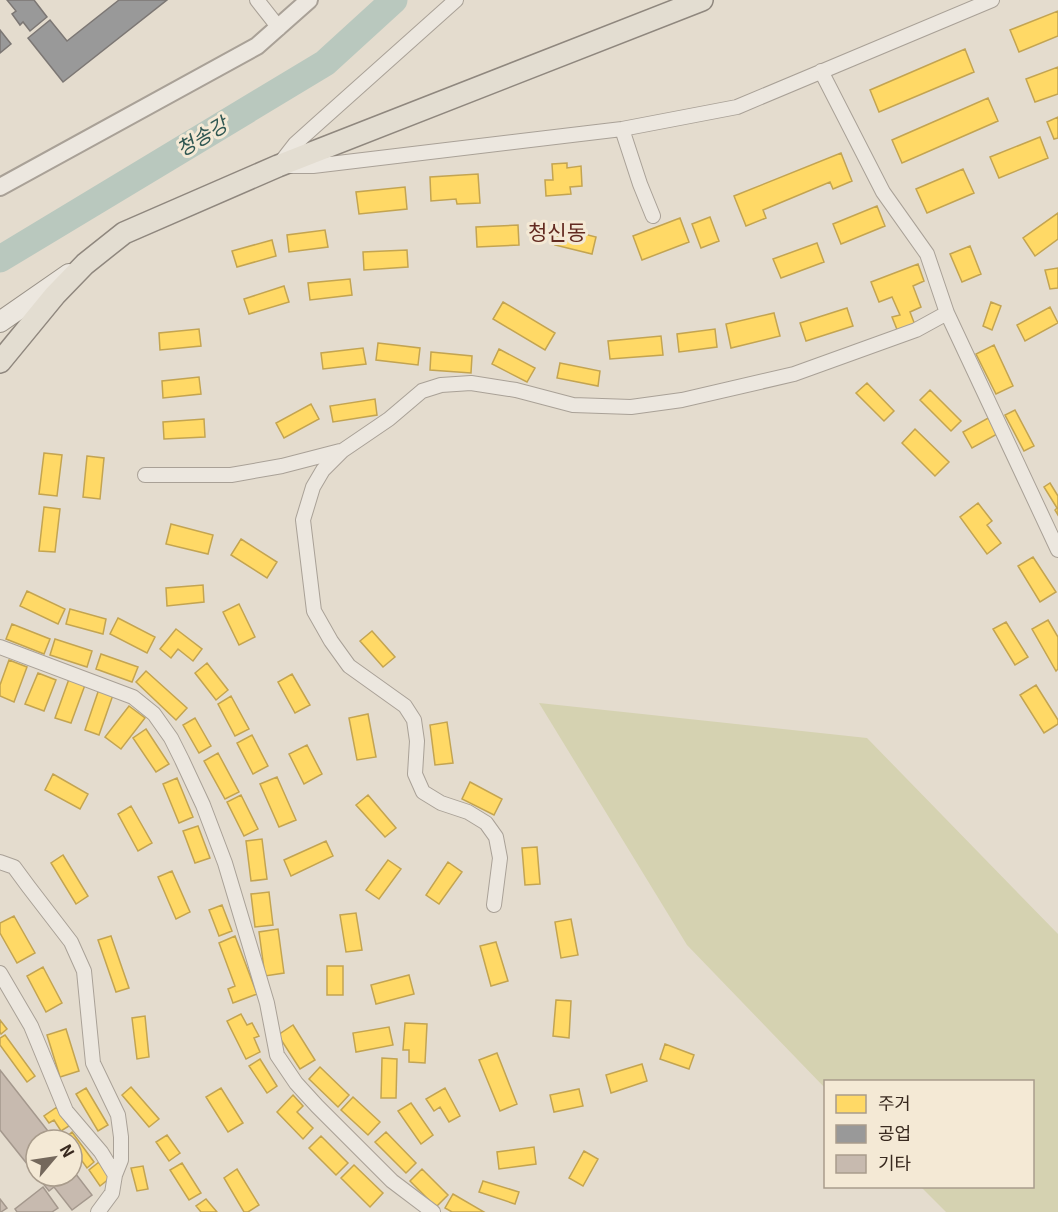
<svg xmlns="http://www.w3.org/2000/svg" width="1058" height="1212" viewBox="0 0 1058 1212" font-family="Georgia,'Noto Sans KR',serif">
	<rect width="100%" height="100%" fill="#e4dcce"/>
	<path fill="#d5d2b1" d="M539,703L867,738L1058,934V1212H946L921,1187L1032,1186V1082H826L825,1088L687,945Z"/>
	<path fill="#ffd966" stroke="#c3a451" stroke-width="1.5" d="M1058,11V36L1019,52L1010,30Z
		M965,49L974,72L879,112L870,90Z
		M1058,67V94L1035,102L1026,79Z
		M988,98L998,121L902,163L892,140Z
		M1058,117V138L1054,139L1047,122Z
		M1040,137L1048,158L999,178L990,157Z
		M841,153L852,181L833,189L830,182L763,210L766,218L746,226L734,196Z
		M567,163V168L581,166L582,186L570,187L571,194L546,196L545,180H553L552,164Z
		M963,169L974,193L927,213L916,189Z
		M478,174L480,203L457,204L456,199L431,201L430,177Z
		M405,187L407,209L359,214L356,192Z
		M877,206L885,226L841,244L833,224Z
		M1058,213V239L1035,256L1023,238Z
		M710,217L719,241L701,248L692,224Z
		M680,218L689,242L642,260L633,236Z
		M518,225L519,245L477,247L476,227Z
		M560,228L596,237L592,254L555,245Z
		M325,230L328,247L289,252L287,235Z
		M272,240L276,256L237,267L232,251Z
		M817,243L824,262L781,278L773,259Z
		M970,246L981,274L962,282L950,254Z
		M407,250L408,267L364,270L363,252Z
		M918,264L924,281L913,286L921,307L910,312L915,325L898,332L892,317L900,315L892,297L879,302L871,282Z
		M1058,268V288L1050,289L1045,270Z
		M350,279L352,295L310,300L308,283Z
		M284,286L289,302L249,314L244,299Z
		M503,302L555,333L545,350L493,319Z
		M991,302L1001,306L992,330L983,326Z
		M1050,307L1058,323L1025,341L1017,325Z
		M847,308L853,326L806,341L800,323Z
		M774,313L780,336L731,348L726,324Z
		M199,329L201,346L160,350L159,333Z
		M715,329L717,347L679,352L677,334Z
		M661,336L663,355L610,359L608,341Z
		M378,343L420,348L418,365L376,360Z
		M994,345L1013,386L996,394L976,354Z
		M363,348L366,364L323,369L321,353Z
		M499,349L535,368L527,382L492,364Z
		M431,352L472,356L471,373L430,370Z
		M560,363L600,371L598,386L557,378Z
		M199,377L201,394L163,398L162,381Z
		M867,383L894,411L884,421L856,393Z
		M930,390L961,421L951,431L920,400Z
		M375,399L377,415L333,422L330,406Z
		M311,404L319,419L284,438L276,423Z
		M1015,410L1034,446L1024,451L1005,415Z
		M990,417L999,433L972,448L963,432Z
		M204,419L205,437L164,439L163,422Z
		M915,429L949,462L935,476L902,443Z
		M44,453L62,455L57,496L39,494Z
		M87,456L104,458L100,499L83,497Z
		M1050,483L1058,496V515L1055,510L1057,508L1044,487Z
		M978,503L992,521L987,525L1001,543L987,554L960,517Z
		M44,507L60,509L55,552L39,551Z
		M171,524L213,535L208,554L166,544Z
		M241,539L277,562L267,578L231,555Z
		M1033,557L1056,592L1040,602L1018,566Z
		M203,585L204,602L167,606L166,588Z
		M27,591L65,609L58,624L20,606Z
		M239,604L255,637L239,645L223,612Z
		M70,609L106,619L103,634L66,624Z
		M118,618L155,637L147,653L110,634Z
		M1048,620L1058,637V669L1056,671L1032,629Z
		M1006,622L1028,657L1015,665L993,629Z
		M12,624L50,639L44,654L6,639Z
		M176,629L202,649L193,661L178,649L171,658L160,649Z
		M372,631L395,657L383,667L360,641Z
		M55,639L92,651L87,667L50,655Z
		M101,654L138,667L132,682L96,669Z
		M9,660L27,667L14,702L0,696V685Z
		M207,663L228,690L216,700L195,673Z
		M146,671L187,708L176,720L136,682Z
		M38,673L56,680L44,711L25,704Z
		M292,674L310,705L295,713L278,682Z
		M69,679L85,685L71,723L55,718Z
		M1036,685L1058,720V724L1044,733L1020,695Z
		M99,689L113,695L99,735L85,730Z
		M231,696L249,729L235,736L218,704Z
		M129,706L145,718L121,749L105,737Z
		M368,714L376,757L357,760L349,718Z
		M195,718L211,746L199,753L183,725Z
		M447,722L453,763L435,765L430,725Z
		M146,729L169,764L156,772L133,738Z
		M252,735L268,766L253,774L237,743Z
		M307,745L322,774L304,784L289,754Z
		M218,753L239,792L225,799L204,761Z
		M53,774L88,794L80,809L45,790Z
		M277,777L296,820L279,827L260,784Z
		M177,778L193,817L179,823L163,784Z
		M470,782L502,799L494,815L462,799Z
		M241,795L258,829L244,836L227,802Z
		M368,795L396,828L385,837L356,805Z
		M131,806L152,843L138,851L118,814Z
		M198,826L210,858L195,863L183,831Z
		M262,839L267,879L251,881L246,841Z
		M326,841L333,856L291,876L284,860Z
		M537,847L540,884L525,885L522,848Z
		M63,855L88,896L76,904L51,863Z
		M388,860L401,869L379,899L366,890Z
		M448,862L462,872L439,904L426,895Z
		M172,871L190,912L176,919L158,877Z
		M269,892L273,925L255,927L251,894Z
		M222,905L232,931L219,936L209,910Z
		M356,913L362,950L346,952L340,915Z
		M14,916L35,953L17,963L0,933V923Z
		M571,919L578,955L561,958L555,922Z
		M278,929L284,973L265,976L259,932Z
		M111,936L129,988L116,992L98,940Z
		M235,936L257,994L233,1003L228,989L235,986L219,943Z
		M496,942L508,981L491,986L480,946Z
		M327,966H343V995H327Z
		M43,967L62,1003L46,1012L27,976Z
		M409,975L414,994L376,1004L371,985Z
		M556,1000L571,1001L569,1038L553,1036Z
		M241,1014L247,1025L252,1023L259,1036L254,1038L260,1052L246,1059L227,1021Z
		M145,1016L149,1057L137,1059L132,1018Z
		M0,1020L7,1029L1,1034L0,1032Z
		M405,1023L427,1024L425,1063L409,1062V1050H403Z
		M293,1025L315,1060L300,1069L278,1035Z
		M389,1027L393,1045L356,1052L353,1033Z
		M66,1029L79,1071L60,1077L47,1035Z
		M5,1035L35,1076L27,1082L0,1045V1038Z
		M665,1044L694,1055L689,1069L660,1059Z
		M497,1053L517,1104L500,1111L479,1060Z
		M382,1058L397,1059L396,1098H381Z
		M260,1059L277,1086L267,1093L249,1066Z
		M642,1064L647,1081L611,1093L606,1075Z
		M320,1067L349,1095L338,1107L309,1079Z
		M131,1087L159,1119L149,1127L122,1095Z
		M86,1088L108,1125L98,1131L76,1094Z
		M221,1088L243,1123L228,1132L206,1097Z
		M445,1088L460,1116L449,1122L440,1107L434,1111L426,1099Z
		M579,1089L583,1106L554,1112L550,1095Z
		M293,1095L303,1106L297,1112L313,1128L303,1139L277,1112Z
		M353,1097L380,1122L368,1135L341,1110Z
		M411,1103L433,1135L421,1144L398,1111Z
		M57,1107L69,1126L61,1131L54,1120L49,1123L44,1116Z
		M72,1132L94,1162L87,1168L72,1147V1140H67L65,1138Z
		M386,1132L416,1163L406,1173L375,1142Z
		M167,1135L180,1153L169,1161L156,1142Z
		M321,1136L348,1163L336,1175L309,1148Z
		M534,1147L536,1164L499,1169L497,1152Z
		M584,1151L598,1159L583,1186L569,1178Z
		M99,1162L110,1178L100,1186L89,1170Z
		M182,1163L201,1193L189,1200L170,1170Z
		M354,1165L383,1193L370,1207L341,1178Z
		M143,1166L148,1189L137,1191L131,1168Z
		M237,1169L259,1205L248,1212H244L224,1178Z
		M422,1169L448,1195L436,1207L410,1181Z
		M483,1181L519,1192L515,1204L479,1192Z
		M453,1194L484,1212H452L445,1208Z
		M206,1199L217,1212H201L196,1206Z"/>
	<path fill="#999" stroke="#7c7774" stroke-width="1.5" d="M7,0H34L47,17L30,31L23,22L20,25L12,14L16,11Z
		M119,0H167L63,82L28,38L50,20L67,41Z
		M0,30L11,44L0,53Z"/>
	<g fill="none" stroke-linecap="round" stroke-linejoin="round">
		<path stroke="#b9c8be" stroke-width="27" d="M0,259L325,63L394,0"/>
	</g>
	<path fill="#c7baaf" stroke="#a4988d" stroke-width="1.5" d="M0,1070L55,1140H36V1175L0,1130Z
		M72,1169L92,1195L72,1210L54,1187L49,1191L37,1176H72Z
		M43,1187L58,1208L52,1212H17L15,1209Z
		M0,1199L7,1208L1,1212H0Z"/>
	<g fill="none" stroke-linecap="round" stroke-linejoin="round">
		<defs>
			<path id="minor" d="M257,0L279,28
				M821,71L883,192L927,254L947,313L1058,550
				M622,129L640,184L653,216
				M281,162L295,144L315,126L456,0
				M289,166H313L622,129L737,107L992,0
				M145,475H231L282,466L340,451
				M0,647L133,697L154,714L171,738L182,760L203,805L225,863L267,1003L277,1055L296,1083L317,1106L392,1181L433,1212
				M0,862L14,867L28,886L71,942L84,971L93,1063L118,1115L121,1137V1160L115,1175L112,1193L98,1212
				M494,905L500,858L496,837L486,823L468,812L441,803L423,792L415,774L417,741L414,720L405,706L349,666L331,641L314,611L303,520L313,487L323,470L342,451L389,419L422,391L441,385L471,383L516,390L573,405L631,407L682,400L794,374L916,330L947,313
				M0,973L31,1026L66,1111L101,1152L115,1175"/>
			<path id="tertiary" d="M0,187L257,46L309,0"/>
			<path id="secondary" d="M0,322L69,274"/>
			<path id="primary" d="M0,362L55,295L85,264L124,233L278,166L702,0"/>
		</defs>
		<use href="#minor" stroke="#a9a197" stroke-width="16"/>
		<use href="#tertiary" stroke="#a9a197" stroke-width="20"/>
		<use href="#secondary" stroke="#999187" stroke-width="22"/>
		<use href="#primary" stroke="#8f877e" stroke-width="24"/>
		<use href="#minor" stroke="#ece7df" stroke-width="14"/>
		<use href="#tertiary" stroke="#ece7df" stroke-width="16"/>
		<use href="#secondary" stroke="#ece7df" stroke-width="20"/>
		<use href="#primary" stroke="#e3ddd1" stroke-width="21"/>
	</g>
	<g text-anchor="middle" stroke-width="6" stroke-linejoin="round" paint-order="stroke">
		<g font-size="20" font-style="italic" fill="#2f5752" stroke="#f4e9d5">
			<text transform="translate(202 137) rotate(-31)" y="7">청송강</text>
		</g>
		<g font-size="21" fill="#632a20" stroke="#f4e9d5">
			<text x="557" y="240">청신동</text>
		</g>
	</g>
	<rect x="824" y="1080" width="210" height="108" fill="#f4e9d5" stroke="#a99c8c" stroke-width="1.5"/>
	<rect x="836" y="1095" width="30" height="18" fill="#ffd966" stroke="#a99c8c" stroke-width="1.5"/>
	<text x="878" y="1110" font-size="18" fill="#38291f">주거</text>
	<rect x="836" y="1125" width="30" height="18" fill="#999999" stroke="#a99c8c" stroke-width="1.5"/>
	<text x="878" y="1140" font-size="18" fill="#38291f">공업</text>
	<rect x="836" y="1155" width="30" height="18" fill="#c7baaf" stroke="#a99c8c" stroke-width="1.5"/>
	<text x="878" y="1170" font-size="18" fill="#38291f">기타</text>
	<g transform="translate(54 1158) rotate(61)"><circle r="28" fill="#f4e9d5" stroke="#a99c8c" stroke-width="1.5"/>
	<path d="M0-4.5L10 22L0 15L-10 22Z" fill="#74685c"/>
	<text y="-9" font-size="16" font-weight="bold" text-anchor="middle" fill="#38291f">N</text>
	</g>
</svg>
